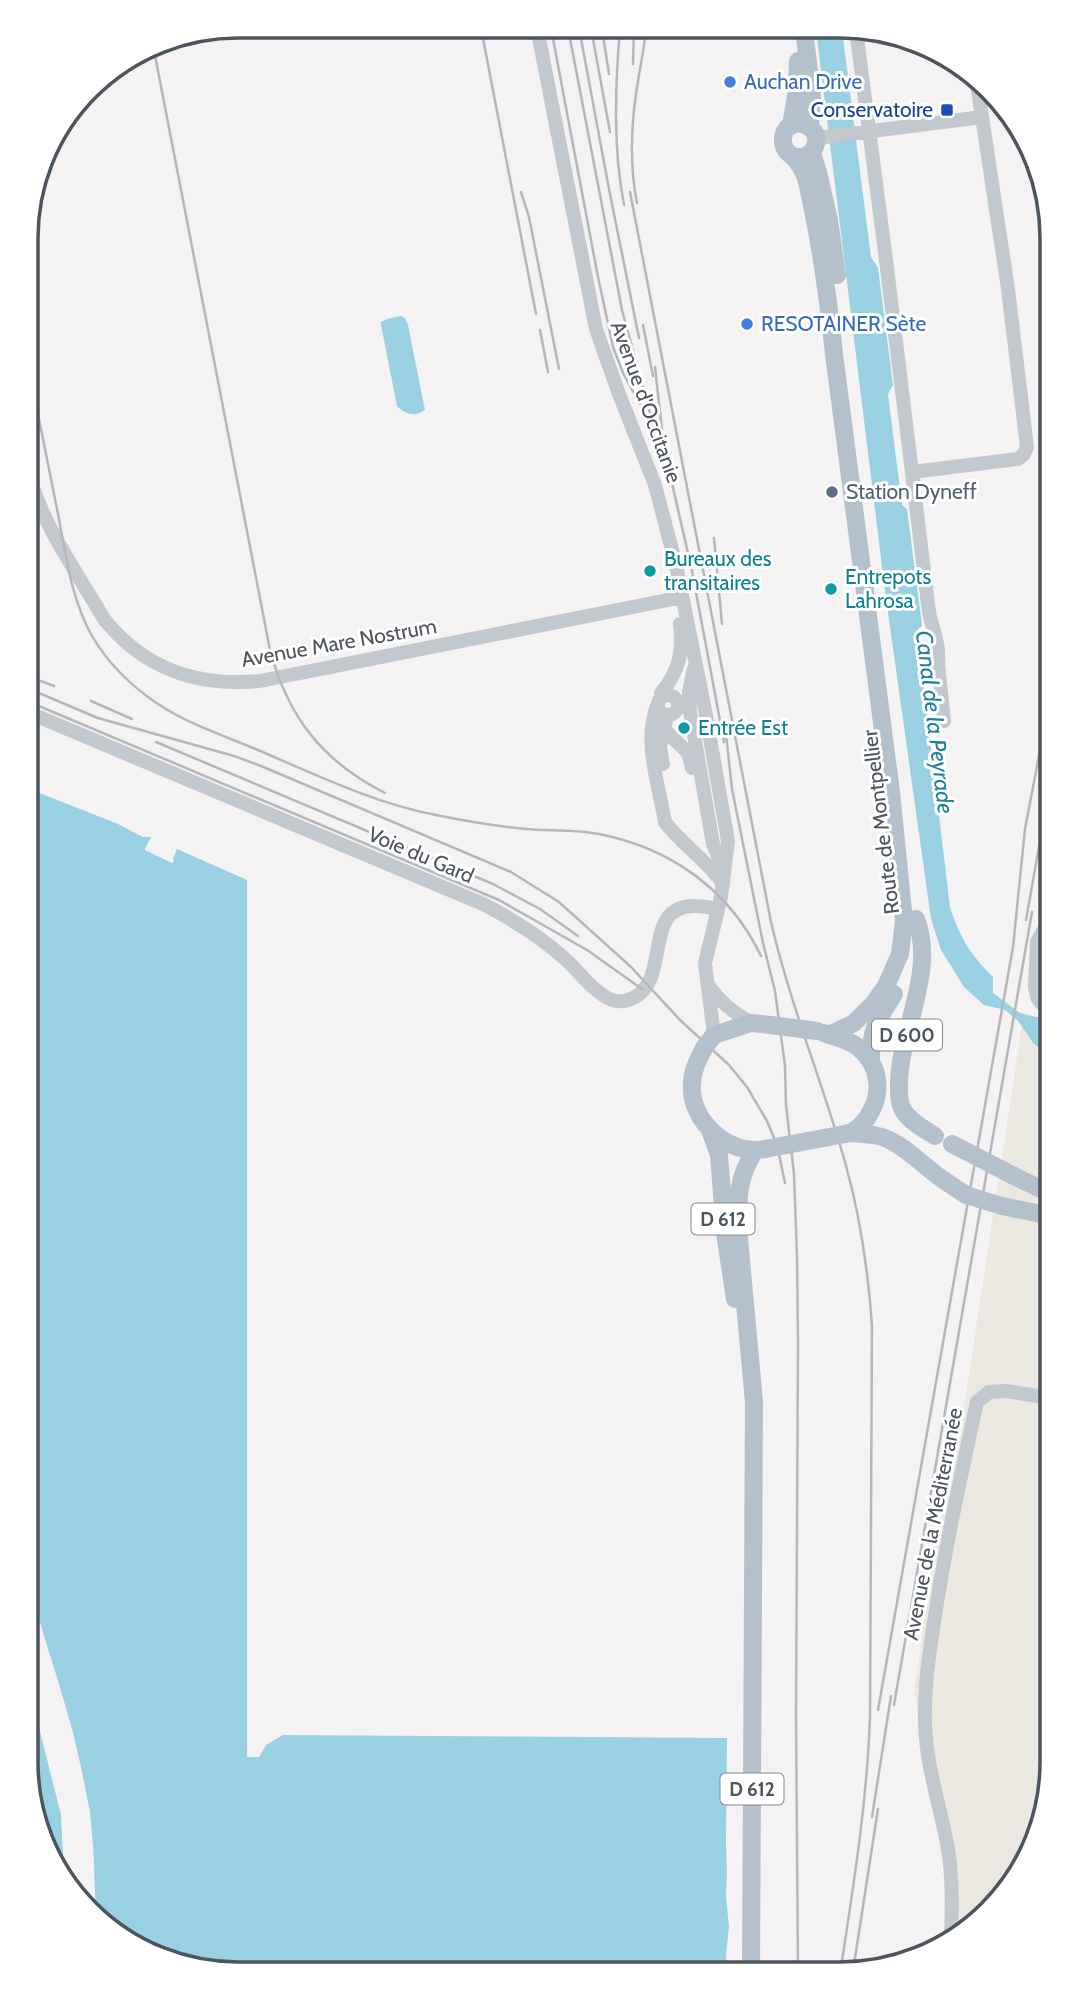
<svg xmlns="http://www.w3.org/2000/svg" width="1078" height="2000" viewBox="0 0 1078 2000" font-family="Cabin,sans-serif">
	<rect width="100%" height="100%" fill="#f4f2f2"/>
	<path fill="#eae8e0" d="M1022,1025L1026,1035L1033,1043L1051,1056V1776L1036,1842L1008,1891L968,1930L957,1936L930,1764L914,1695L936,1532L944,1493L958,1447Z"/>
	<path fill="#99d1e3" d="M816,30H842L871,257L878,268L893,385L888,394L902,505L907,509L922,626L918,629L917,632L950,907C960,938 970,954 993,977V993L1020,1013L1045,1019L1052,1024L1051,1056L1033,1043L1018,1021L1005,1010L984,1005L964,987L941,950L931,919L885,591Z
		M401,316L405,318L408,325L425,410C415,417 406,415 397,406L381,325V322L387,319Z
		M27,788L118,824L143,837H151L146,847L145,848V850L172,863L174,862L173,859L177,849L247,880V1757H259L266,1745L283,1735L727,1738L726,1842L727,1874L726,1896L729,1927L726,1954L727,1973L211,1972L145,1952L99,1921L96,1917C94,1882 95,1844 89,1810C77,1732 51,1658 26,1583Z
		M26,1676L61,1814L64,1870L38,1830L26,1761Z"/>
	<path fill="#f4f2f2" d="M26,1583L33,1599L73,1733L90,1812L96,1917L92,1911L86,1812L70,1734L26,1592Z
		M26,1673L30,1675L47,1738L64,1813L68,1870L66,1873L64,1870L61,1814Z"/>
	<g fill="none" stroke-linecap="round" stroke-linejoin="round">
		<path stroke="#c2c8ce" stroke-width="14" d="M537,28L596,329L619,394L655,485L676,565L705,710L728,841L721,897L705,963L714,1035
			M856,30L886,260L926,587C927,597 928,607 930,617C934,633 940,646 938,664L944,721
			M817,141L825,137L982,117
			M28,468C38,519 78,574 104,619C144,669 198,687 260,681L673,599H683
			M912,472L1018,459L1024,454L1027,447L1008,289L976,77
			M694,668L689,692L690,712L713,844L723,868
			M661,693C680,670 683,652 680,624
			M658 705a10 10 0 1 1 20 0a10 10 0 1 1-20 0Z
			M657,706C643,741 659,786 665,822C682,845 707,860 723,884
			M39,717L483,904C512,919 540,936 564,958C577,969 588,986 603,995C611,1001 619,1003 628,1000C675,986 638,903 697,906C704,906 711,908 718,909
			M665,730L688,753L692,768
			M663,764L660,747L667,716
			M708,985C720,1002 733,1012 751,1023
			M1052,1010L1041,1003L1037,997L1035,987L1037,942L1052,915
			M951,1939C952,1907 953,1875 947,1843C939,1803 926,1764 925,1723C924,1689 929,1655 934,1622C945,1548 961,1475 977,1402L989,1392L1006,1391L1051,1398"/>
		<path stroke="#b5c0cd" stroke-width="18" d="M804,30L812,95L810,126
			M791,126L797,90L798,61
			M812,153L818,172L829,220L837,275
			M793,156C808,160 818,150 816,135C807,118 782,120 783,141C783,150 789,153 794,158C800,165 805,174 807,182C820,239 828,296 834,354L891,792L904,921L900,954L886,986L874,1003L854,1023L829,1035
			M916,919C936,971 901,1028 899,1081C899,1089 898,1100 902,1108C907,1120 924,1129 935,1136
			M824,1033C835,1037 850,1040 859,1048C881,1067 883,1095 867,1118C861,1126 854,1133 845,1134
			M714,1035L751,1023L771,1025
			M704,1048C698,1060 692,1071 692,1084C689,1120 729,1157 765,1149
			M871,1061C870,1029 877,1021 894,994
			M710,1130L719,1155L725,1233L735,1299
			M851,1133C862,1134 875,1134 885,1138C906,1146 926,1169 945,1181
			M1014,1176L1051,1194
			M1002,1206L1051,1216
			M751,1973L754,1402L738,1227C738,1198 738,1175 755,1151"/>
		<path stroke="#b5b7bb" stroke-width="2.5" d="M481,28L536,314
			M551,28L597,272L613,347L623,373L640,404
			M568,28L622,310L655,432
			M579,28L609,189L639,338
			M591,28L610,132
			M602,29L609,74
			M620,29C615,87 613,148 624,205
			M153,45L270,650C288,717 322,761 385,793
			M633,64L634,29
			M521,192L529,217L559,369
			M630,192L771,922C790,1004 822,1081 845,1162C860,1215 868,1270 872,1325L870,1717C867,1803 853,1889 840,1974
			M637,203C630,168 631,129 636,94C639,72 644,51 646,29
			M643,325L653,376
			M540,330L548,372
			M28,364C38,414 48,464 58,514C66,555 71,599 92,636C108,663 131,686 158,704C188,724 225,736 258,750C316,775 374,803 436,815C465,821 496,826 525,829C549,831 575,829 599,834C670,848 729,889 761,956
			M655,367L664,448L692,571L724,742
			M714,538L722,624
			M27,676L54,686
			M27,688L98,718L234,756L261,766L511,872L559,902L631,967L680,1020L729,1065L747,1087L767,1121L777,1145L785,1183
			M27,701L499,900L587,950L642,989
			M91,701L132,719
			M726,734L732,789L763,943L775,991L785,1066L786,1105L794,1174L797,1256L798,1342L796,1715L798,1974
			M156,742L493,884L540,909L578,936
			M1026,920L1052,773
			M894,1705L1032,912
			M878,1710L1013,947L1025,829L1045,724L1047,603L1052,566
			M872,1817L891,1696
			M853,1971L878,1809"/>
		<path stroke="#b5c0cd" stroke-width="18" d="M771,1025L817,1031
			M704,1048L714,1035
			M952,1144L1014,1176
			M765,1149L845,1134
			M945,1181L966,1195L1002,1206"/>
	</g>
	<g fill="#3f7fe0" stroke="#fff" stroke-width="2.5">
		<circle cx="730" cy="82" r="7"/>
		<circle cx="747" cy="324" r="7"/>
	</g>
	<rect fill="#1a4fb4" stroke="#fff" stroke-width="2.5" x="940" y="103" width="14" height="14" rx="3.5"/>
	<circle fill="#5c6f8a" stroke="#fff" stroke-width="2.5" cx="832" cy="492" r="7"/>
	<g fill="#0f9aa8" stroke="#fff" stroke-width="2.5">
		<circle cx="650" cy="571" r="7"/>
		<circle cx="831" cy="589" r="7"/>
		<circle cx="684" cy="728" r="7"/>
	</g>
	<g text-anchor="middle" stroke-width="6" stroke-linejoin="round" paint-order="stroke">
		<g fill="#fff" stroke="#82878e" stroke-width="2">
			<rect x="872" y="1019.5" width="70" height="31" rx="5"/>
			<rect x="691.5" y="1203.5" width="63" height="31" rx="5"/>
			<rect x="720.5" y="1773.5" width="63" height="31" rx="5"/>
		</g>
		<g font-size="19" font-weight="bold" fill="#4c545d">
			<text x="907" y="1042">D 600</text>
			<text x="723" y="1226">D 612</text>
			<text x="752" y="1796">D 612</text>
		</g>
		<g font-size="21" fill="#366cbe" stroke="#fff" text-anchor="start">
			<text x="744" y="89">Auchan Drive</text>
			<text x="761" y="331">RESOTAINER Sète</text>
		</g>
		<g font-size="21" fill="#164399" stroke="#fff" text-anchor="end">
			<text x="933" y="117">Conservatoire</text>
		</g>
		<g font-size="21" fill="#4c545d" stroke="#fff">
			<text transform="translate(646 402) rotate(70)" y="7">Avenue d'Occitanie</text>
			<text transform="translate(339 643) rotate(-10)" y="7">Avenue Mare Nostrum</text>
			<text transform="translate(881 822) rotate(-97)" y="7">Route de Montpellier</text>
			<text transform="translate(421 855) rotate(23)" y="7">Voie du Gard</text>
			<text transform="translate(933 1524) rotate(-79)" y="7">Avenue de la Méditerranée</text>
		</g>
		<g font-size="21" fill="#4e5e75" stroke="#fff" text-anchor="start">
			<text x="846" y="499">Station Dyneff</text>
		</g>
		<g font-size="21" fill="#0d838f" stroke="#fff" text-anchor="start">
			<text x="664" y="566">Bureaux des<tspan x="664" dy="24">transitaires</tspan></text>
			<text x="845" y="584">Entrepots<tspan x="845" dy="24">Lahrosa</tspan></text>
			<text x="698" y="735">Entrée Est</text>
		</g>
		<g font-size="23" font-style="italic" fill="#1e809e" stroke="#fff">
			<text transform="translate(935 722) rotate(83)" y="8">Canal de la Peyrade</text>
		</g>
	</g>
	<path d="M0 0H1078V2000H0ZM238 38H840A200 200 0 0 1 1040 238V1762A200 200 0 0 1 840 1962H238A200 200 0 0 1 38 1762V238A200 200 0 0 1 238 38Z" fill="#fff" fill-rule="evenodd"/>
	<path fill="none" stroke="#4c545d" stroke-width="3.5" d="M238 38H840A200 200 0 0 1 1040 238V1762A200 200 0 0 1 840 1962H238A200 200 0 0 1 38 1762V238A200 200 0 0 1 238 38Z"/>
</svg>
